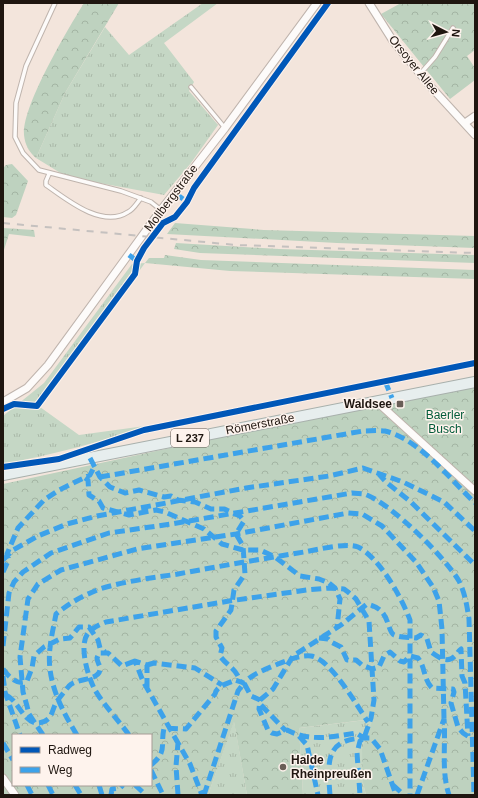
<svg xmlns="http://www.w3.org/2000/svg" width="478" height="798" viewBox="0 0 478 798" font-family="Arial,sans-serif">
	<defs>
		<pattern id="grass-tufts" width="24" height="20" patternUnits="userSpaceOnUse"><rect width="24" height="20" fill="#c5d7c5"/><path d="M3 7l-1-3M5 7V3M7 7l1-3M15 17l-1-3M17 17v-4M19 17l1-3" fill="none" stroke="#a9b8a8"/></pattern>
		<pattern id="forest-crowns" width="20" height="18" patternUnits="userSpaceOnUse"><rect width="20" height="18" fill="#bed2bf"/><path d="M2 6a3 3 0 1 1 6 0M12 15a3 3 0 1 1 6 0" fill="none" stroke="#a3b4a3"/></pattern>
	</defs>
	<rect width="100%" height="100%" fill="#f3e5dc"/>
	<path fill="url(#grass-tufts)" d="M203,3H218L164,43L194,82L189,91L218,125L191,163L164,195L67,177L36,158L65,93L105,27L129,55Z
		M145,263L40,407L79,435L145,426C96,444 54,454 3,464V416L44,383L132,264Z
		M374,719L363,783L366,795H303L299,728Z
		M234,721L247,795H208Z"/>
	<path fill="url(#forest-crowns)" fill-rule="evenodd" d="M84,3H119L65,93L36,158C29,152 25,145 24,135C22,106 68,29 84,3Z
		M401,3H475V50L467,56L475,68V80L450,99L381,14Z
		M12,164L28,181L16,215L12,218L3,217V168L6,165Z
		M175,223L264,230L475,236V248L337,243L167,234Z
		M3,228L34,230L35,237L9,234L3,253Z
		M176,243L279,249L475,255V263L200,253L174,249Z
		M165,255L201,260L475,270V279L230,271L145,263L149,258H164Z
		M475,386V795H366L363,783L362,749L373,719L299,728L303,795H247L234,722L208,795H3V484L384,402ZM13,735H151V785H13Z"/>
	<g fill="none" stroke-linecap="round" stroke-linejoin="round">
		<defs>
			<path id="service" d="M55,3L26,66L16,103L15,137L23,153L39,170L121,191L151,202L161,210
				M420,74L435,57L453,28
				M191,87L225,128
				M49,174L46,181V185C66,199 102,229 128,212C133,210 137,203 141,198"/>
			<path id="minor" d="M369,3L393,41L430,86L475,135
				M465,123L475,116
				M376,401L475,491
				M3,402L27,388L48,365L161,210L225,128L317,3
				M3,778L15,795"/>
			<path id="primary" d="M3,475L475,382"/>
		</defs>
		<use href="#service" stroke="#bfb4ad" stroke-width="5.5"/>
		<use href="#minor" stroke="#bfb4ad" stroke-width="9"/>
		<use href="#primary" stroke="#a8b0ac" stroke-width="12"/>
		<use href="#service" stroke="#fdfbfa" stroke-width="3.5"/>
		<use href="#minor" stroke="#fdfbfa" stroke-width="7"/>
		<use href="#primary" stroke="#e7eeee" stroke-width="10"/>
		<path stroke="#c5c1bf" stroke-width="2" stroke-dasharray="7 7" stroke-linecap="butt" d="M3,223L236,245L475,253"/>
		<path stroke="#3da2ea" stroke-width="5" stroke-dasharray="10 5" stroke-linecap="butt" d="M175,193L187,202
			M129,255L137,261
			M385,381L392,398
			M90,458L100,477L110,487L125,493L139,490L164,497L171,496L178,500L195,502L211,509H224L240,516L244,521L236,534L243,546L245,574L234,590L231,610L216,631V637L222,648L220,656C227,666 236,668 240,681L243,683
			M378,473L386,482L411,502L475,565
			M100,477L363,431C370,431 378,430 385,431C419,439 451,480 475,503
			M85,478L88,480L89,495L99,501L103,508L129,515L156,510L165,512L204,529L222,544L243,550H260L275,557L300,576L319,579L329,583L335,588L340,599L337,628
			M3,560L13,550L38,536L67,524L97,516L246,488L329,476L363,468L403,482L444,502L475,531
			M3,572L9,559L7,554L18,528L44,500L59,490L90,475L94,467
			M319,638L328,639L331,642L341,647L347,660H356L362,665L372,669L379,667L384,656L390,652L400,661L404,662L410,656L418,658C426,668 423,679 432,688L453,689L454,692L451,703L458,727L463,733L469,737
			M3,646L9,593L14,582L23,572L51,553L109,533L171,524L352,493C357,494 363,493 367,495C392,505 445,557 459,581C465,593 467,606 469,619L474,795
			M147,665L154,663L195,668L222,685
			M3,669C9,677 17,686 27,681L32,668L34,656L44,647L60,639L70,638L79,627H89L98,640L100,648L105,652
			M3,676L5,692L20,735
			M147,688V665L135,661L143,681L178,743
			M6,695C18,700 23,722 37,723C40,723 45,722 48,719C52,716 53,708 56,703C59,698 65,691 69,686C76,678 98,681 100,670C101,666 97,663 97,658L99,653H108L122,666L135,661
			M260,700L273,689L293,656L341,625L367,604C391,609 386,630 394,635C401,638 409,637 416,638L421,635L427,639L431,652C438,657 447,664 455,656C458,653 458,651 461,649L462,676L465,683L468,736
			M261,705L286,731
			M43,735L29,714L27,706L23,692L20,657L28,599L38,584L61,570L137,549L236,534L348,513L362,514L382,526L416,562L433,587L439,601L442,629L444,719
			M77,735C61,709 46,680 50,648C51,637 54,625 56,614C71,602 82,596 100,589C125,581 152,578 178,574C220,566 262,559 304,552C316,550 347,542 358,547C379,557 402,598 410,620V795
			M129,735C119,721 103,704 95,690C88,677 77,642 90,631C94,627 101,624 106,622L229,601L307,590L329,588L344,589L348,592L356,599L369,621L372,669L374,700L371,718L364,738L360,741L357,753L360,795
			M299,736L307,745L318,795
			M3,743L13,760
			M151,765C168,751 160,746 164,728L186,729L215,694C217,685 228,684 235,680L244,683C252,674 266,669 278,664C289,660 299,655 311,656C331,659 357,706 368,722
			M151,770L163,795
			M27,785L32,795
			M48,785L53,795
			M75,785L81,795
			M99,785L102,795
			M135,785L146,795
			M393,785L404,795
			M111,795L112,789L120,788L123,785
			M178,795L176,766L178,743L190,764L202,795
			M204,795L238,691L244,683L251,696L260,700L259,709L268,730L272,733L277,734L287,730C310,742 332,737 356,733L364,738
			M330,795C327,758 326,737 371,738L380,749L396,795
			M417,795L444,719C446,744 441,771 449,795"/>
		<defs>
			<path id="cycleway" d="M3,409L14,404L37,406L135,274L137,261L144,248L163,223L175,217L187,202L194,188L328,3
				M3,467L59,459L144,430L475,363"/>
		</defs>
		<use href="#cycleway" stroke="#fef3ed" stroke-width="8"/>
		<use href="#cycleway" stroke="#0057b8" stroke-width="6"/>
	</g>
	<g fill="#695e57" stroke="#fef3ed" stroke-width="1.5">
		<rect x="396" y="400" width="8" height="8" rx="2"/>
		<circle cx="283" cy="767" r="4"/>
	</g>
	<g text-anchor="middle" stroke-width="3" stroke-linejoin="round" paint-order="stroke">
		<rect fill="#fef3ed" stroke="#625852" stroke-width="1" x="171" y="429" width="38" height="18" rx="3"/>
		<g font-size="11" font-weight="bold" fill="#1f1610">
			<text x="190" y="442">L 237</text>
		</g>
		<g font-size="12" fill="#1f1610" stroke="#fef3ed">
			<text transform="translate(414 65) rotate(51)" y="4">Orsoyer Allee</text>
			<text transform="translate(171 198) rotate(-53)" y="4">Mollbergstraße</text>
			<text transform="translate(260 424) rotate(-11)" y="4">Römerstraße</text>
		</g>
		<g font-size="12" font-weight="bold" fill="#1f1610" stroke="#fef3ed" text-anchor="end">
			<text x="392" y="408">Waldsee</text>
			<text x="291" y="764" text-anchor="start">Halde<tspan x="291" dy="14">Rheinpreußen</tspan></text>
		</g>
		<g font-size="12" fill="#045c3a" stroke="#fef3ed">
			<text x="445" y="419">Baerler<tspan x="445" dy="14">Busch</tspan></text>
		</g>
	</g>
	<rect width="478" height="798" fill="none" stroke="#1f1610" stroke-width="8"/>
	<rect x="12" y="734" width="140" height="52" fill="#fef3ed" stroke="#a59b95"/>
	<rect x="20" y="747" width="20" height="6" fill="#0057b8" stroke="#a59b95"/>
	<text x="48" y="754" font-size="12" fill="#1f1610">Radweg</text>
	<rect x="20" y="767" width="20" height="6" fill="#3da2ea" stroke="#a59b95"/>
	<text x="48" y="774" font-size="12" fill="#1f1610">Weg</text>
	<g transform="translate(446 32) rotate(96)" stroke="#fef3ed" stroke-width="3" paint-order="stroke">
	<path d="M0-3L7 15L0 10L-7 15Z" fill="#1f1610"/>
	<text y="-6" font-size="11" font-weight="bold" text-anchor="middle" fill="#1f1610">N</text>
	</g>
</svg>
